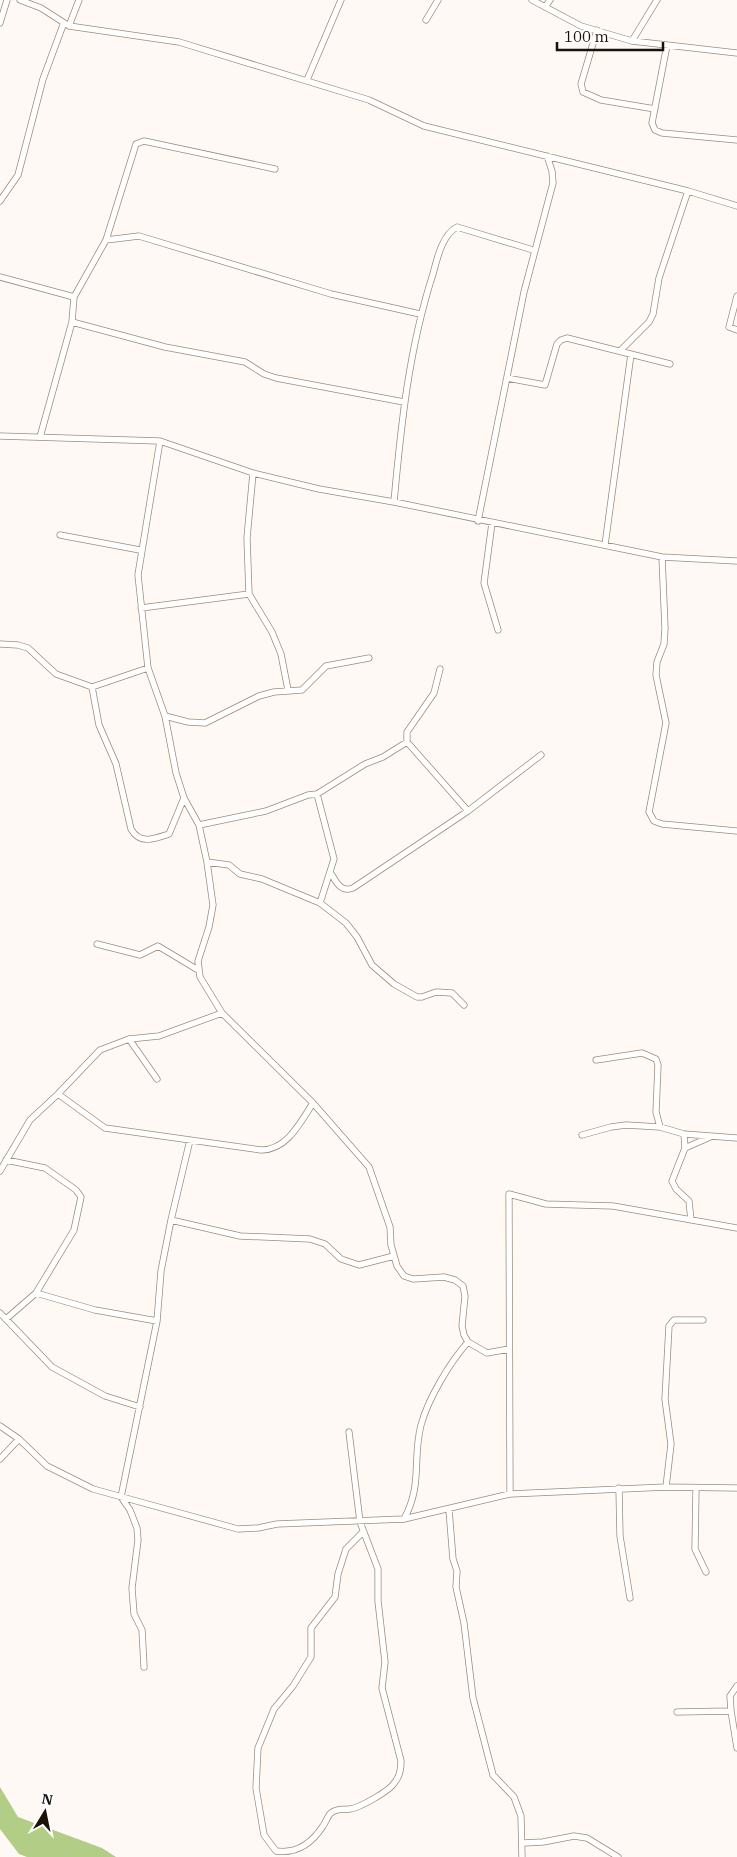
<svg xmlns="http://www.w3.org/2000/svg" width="737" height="1857" viewBox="0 0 737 1857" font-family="'IBM Plex Serif',serif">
	<rect width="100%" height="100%" fill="#fef9f5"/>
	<path fill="#b1cd86" d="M0,1787L18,1817L102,1848L116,1857H27L19,1854L0,1829Z"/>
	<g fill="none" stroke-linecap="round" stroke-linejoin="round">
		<defs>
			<path id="street" d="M20,0L41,8L69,26L179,42L369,100L424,126L688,191L737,206
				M532,0L581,26L632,41L737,53
				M545,7L550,0
				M426,20L438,0
				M0,23L7,0
				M69,26L79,0
				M597,30L581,84L583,92L601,100L655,109
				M632,41L657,0
				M667,45L652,123L655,130L662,133L737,140
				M307,80L341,0
				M0,201L18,175L43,79L63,25
				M106,240L139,236L331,294L420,314
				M0,277L74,297
				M737,296L729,327L737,330
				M72,322L165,347L245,362L264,374L276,378L404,402
				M620,351L649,322L653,314L659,278L688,191
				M507,378L545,385L557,344L561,340L567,338L670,364
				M0,436L160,441L253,473L319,489L394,502L662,557L737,561
				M40,437L72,322L74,297L106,240L136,144L144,141L275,169
				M160,441L138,575L148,668L165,716L176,773L184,798L199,825L207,862L213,905L209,927L198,961L200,977L222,1013L313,1103L369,1167L390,1227L391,1245L397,1266L404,1276L413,1279L444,1277L455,1280L463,1286L465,1296L462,1326L464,1335L468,1342L487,1353L509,1349
				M253,473L247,538L249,594L272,632L281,654L288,690
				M394,502C401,425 409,348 433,274C437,259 442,235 457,227L533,250
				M478,521L524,292L553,183L552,171L547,156
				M492,523L484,583L498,630
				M60,535L140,550
				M605,545L631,354
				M662,557L665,628L664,644L657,662L656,675L666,723L649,812L654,821L662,824L737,831
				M141,608L249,594
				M0,644L18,645L28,648L56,674L92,687L148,668
				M92,687L99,725L116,764L131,829C140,845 154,839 169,834L184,798
				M165,716L188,722L205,723L259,696L274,692L302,690L326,666L369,658
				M407,742V732L434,693L440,669
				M317,794L334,859L320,903
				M199,825L266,811L308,795L317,794L365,764L383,757L407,742L468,811
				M207,862L229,865L240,874L262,879L320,903L346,923L357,937L372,965L394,984L417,997H422L436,992L452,993L464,1005
				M330,872C336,881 340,893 353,888L468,811L541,755
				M97,944L140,955L158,946L198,970
				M129,1039L157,1079
				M596,1060L642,1053L656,1059L658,1065L656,1112L660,1127
				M58,1094L105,1128L261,1150C287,1150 300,1123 313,1103
				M684,1134L685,1148L672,1181L676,1189L689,1201L691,1220
				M582,1135L611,1127L626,1125L660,1127L684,1134L737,1138
				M685,1148L710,1137
				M0,1171L30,1120L58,1094L100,1050L129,1039L159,1036L222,1013
				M171,1220L240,1236L310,1239L325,1244L341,1259L359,1265L394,1256
				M36,1293L95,1310L157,1321
				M0,1313L52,1367L105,1396L140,1407
				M6,1319L36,1293L74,1230L81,1197L76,1190L45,1168L6,1160
				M0,1426L19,1439L47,1466L93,1489L238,1529L258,1528L277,1524L404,1519L510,1494L666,1487L737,1488
				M349,1432L360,1522L378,1569V1601L385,1662L382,1688L401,1761C401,1768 400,1776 395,1782C390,1791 359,1808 350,1809C343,1810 337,1808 331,1813C328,1815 326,1822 323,1826C312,1843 297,1854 276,1851L264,1835L256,1788L258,1748L274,1709L293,1686L311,1657V1628L335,1597L338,1574L346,1549L363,1532
				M0,1459L19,1439
				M666,1487L671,1444L665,1399L669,1326L674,1320H703
				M619,1488L620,1536L630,1598
				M696,1488L695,1549L706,1572
				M510,1494L509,1194L546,1204L613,1206L737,1228
				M449,1510L453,1559L457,1571L456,1587L464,1623L473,1698L493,1775L514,1797L521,1816L522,1857
				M404,1519C423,1484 412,1460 421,1425C428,1399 450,1362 468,1342
				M144,1667L142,1630L134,1614L132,1588L138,1540L137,1528L130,1510L121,1497L157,1321L161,1271L171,1220L190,1140
				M731,1711L737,1748
				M677,1712L731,1711L730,1696L737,1686
				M523,1843L543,1842L574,1836L587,1838L618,1857"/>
		</defs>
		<use href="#street" stroke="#a08b77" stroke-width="7"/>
		<use href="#street" stroke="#fff" stroke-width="5.5"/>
	</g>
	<g transform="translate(45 1812) rotate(10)" stroke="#ffffff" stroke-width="4" paint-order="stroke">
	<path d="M0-4L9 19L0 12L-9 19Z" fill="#1a120b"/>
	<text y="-8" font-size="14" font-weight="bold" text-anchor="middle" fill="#1a120b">N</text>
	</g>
	<path d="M557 42v8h106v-8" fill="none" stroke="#1a120b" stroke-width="2.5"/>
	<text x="564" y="42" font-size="15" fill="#1a120b" stroke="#ffffff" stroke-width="4" paint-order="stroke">100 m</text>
</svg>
